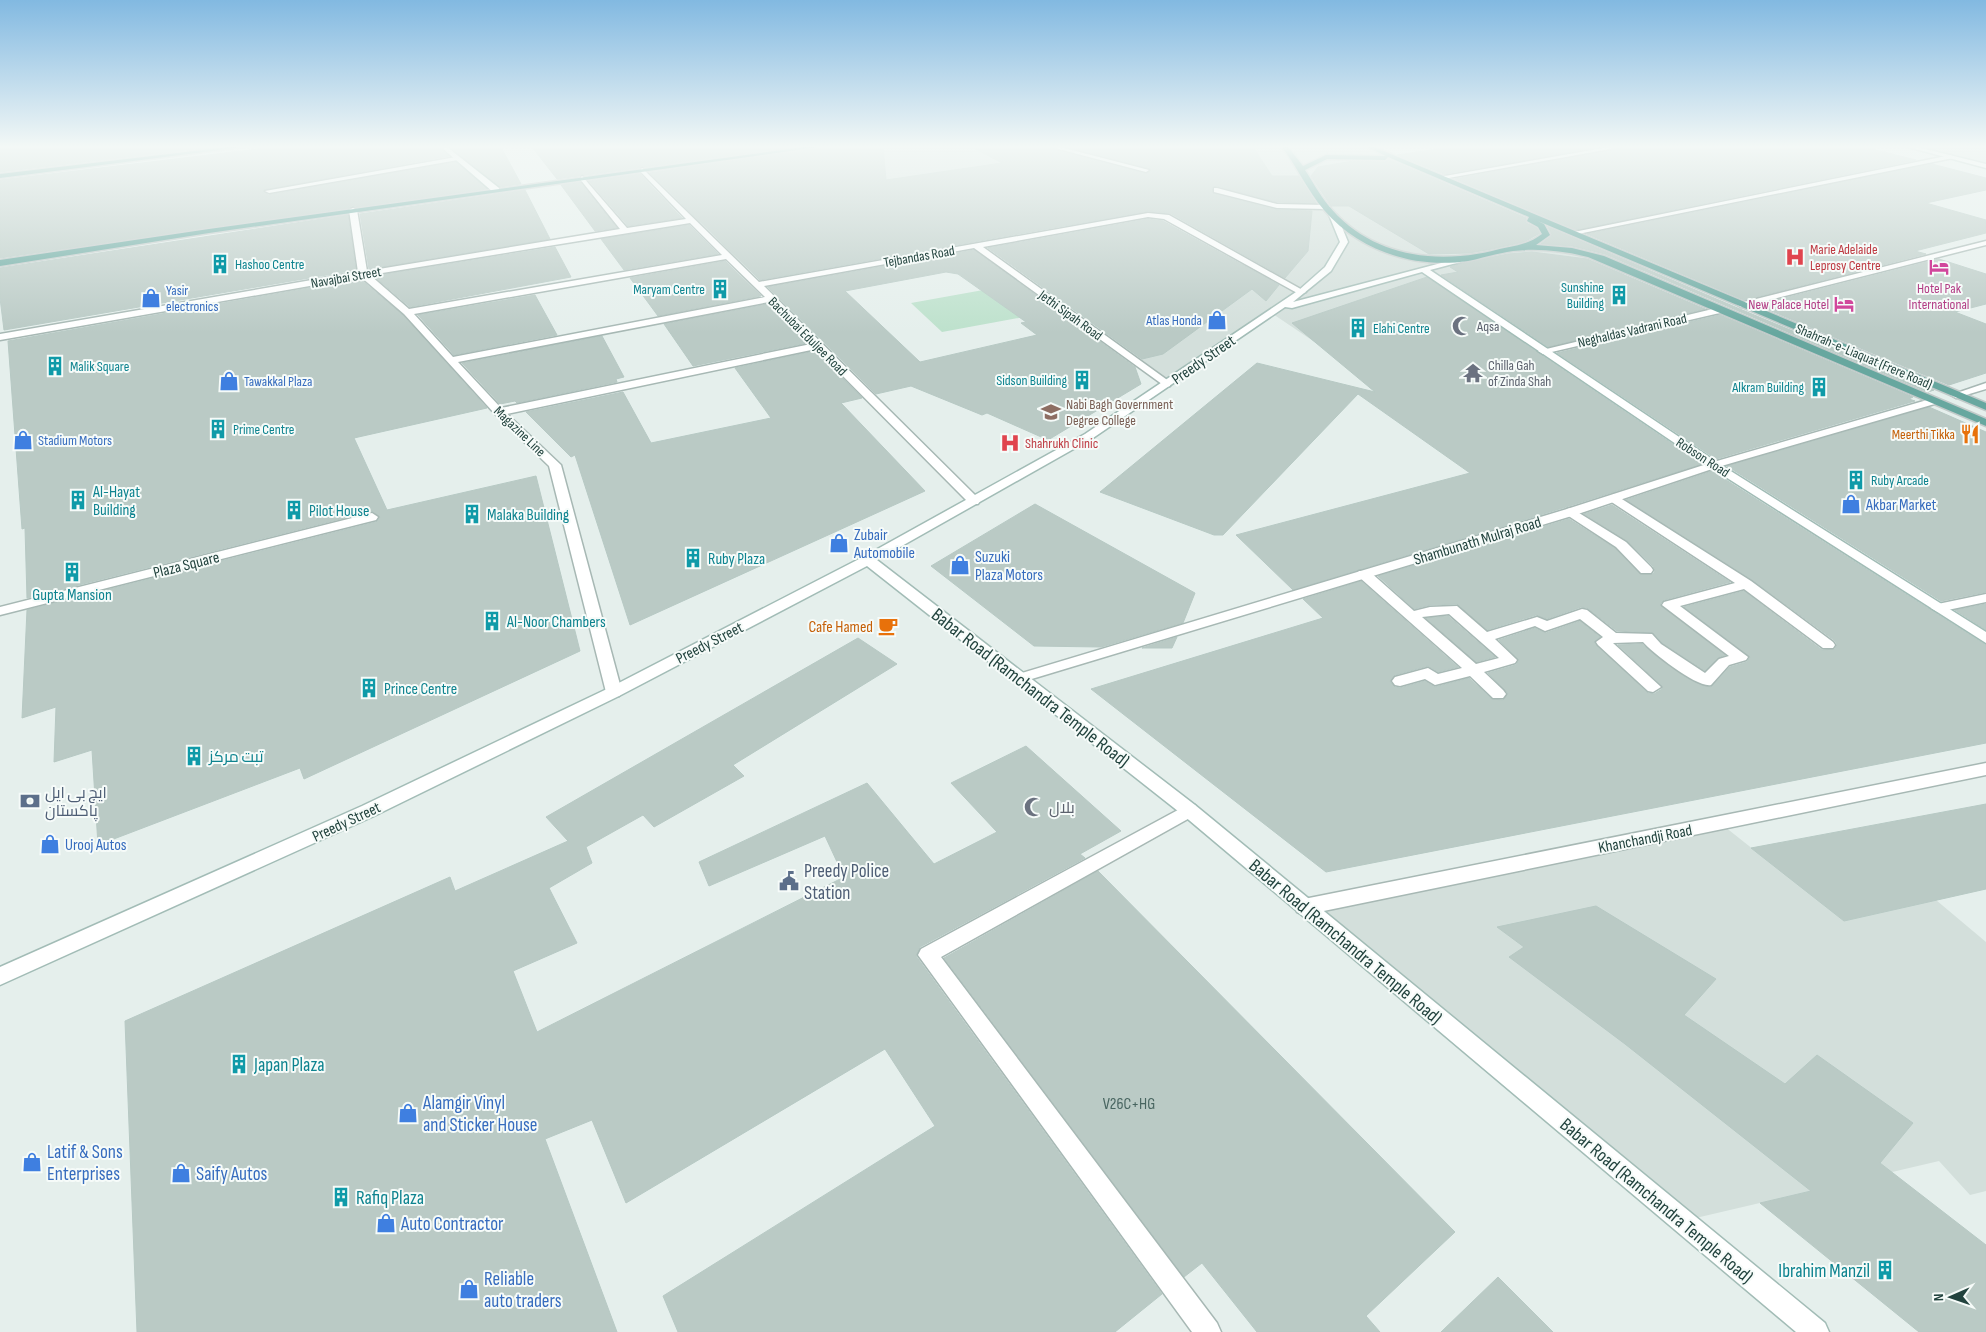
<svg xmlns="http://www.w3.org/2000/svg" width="1986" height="1332" viewBox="0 0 1986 1332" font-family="'Sofia Sans Condensed',Cairo,sans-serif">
	<rect width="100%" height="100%" fill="#e5efec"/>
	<path fill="#d3dfdb" d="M815,147H1054L1146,170L1192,194L1249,184L1228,147H1378L1655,268L1554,287L1503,305L1440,316L1316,343L1270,312L1166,384L1096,333L1185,311L1245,261L1154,213L1072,228L993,178L695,223L642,170Z
		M1911,147H1986V166Z
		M1720,823L1844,921L1936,900L1986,942V1191L1970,1195L1939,1161L1683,1221L1304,907Z"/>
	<path fill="#bde1cc" d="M1011,285L1046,313L942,332L911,303Z"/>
	<path fill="#bacac5" stroke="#b7c9c4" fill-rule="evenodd" d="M0,147H204V148L0,172Z
		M275,147H439L449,156L263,190L268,195L456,162L487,189L0,258V180Z
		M449,147H501L521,184L500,187Z
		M532,147H794L557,179Z
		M820,147H883L886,180L1002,163L972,147H1049L1051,149L1146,174L1151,169L1066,147H1253L1272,176H1299L1316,203L1277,202L1217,186L1212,188L1214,194L1277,210L1312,211L1308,251L1285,278L1170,213L1148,211L760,280L650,173Z
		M1451,147H1601L1444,174L1397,155Z
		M1623,147H1864L1916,160L1576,230L1455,179Z
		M1388,159L1526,218V223L1537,228L1540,233L1524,242L1492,249L1469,253L1429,254L1349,206H1331L1311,176L1318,167L1353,161L1385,162Z
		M1932,164L1986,178V190L1926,203L1986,220V233L1915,251L1926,254L1744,300L1587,234Z
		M640,174L682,218L628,226L589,181Z
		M580,182L617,228L595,231L561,185Z
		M525,190L550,239L369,269L360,214Z
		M348,215L356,270L4,330L0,298V268Z
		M1148,219L1163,221L1279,285L1266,301L1252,289L1163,354L1142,359L988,248Z
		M689,225L718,254L624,270L601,239Z
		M1548,227L1740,309L1934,390L1928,392L1605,254L1572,246L1541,244L1552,235Z
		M555,247L571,277L410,307L374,276Z
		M974,250L1135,367L1141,384L1048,440L987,413L982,415L911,386L876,394L768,287ZM946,272L958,274L1026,322L1021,323L1037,335L920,362L845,291Z
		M1532,252L1587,259L1705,309L1548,347L1441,275L1458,272L1450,267L1462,263L1508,254Z
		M1939,259L1986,274V304L1955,312L1986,324V373L1949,385L1757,305Z
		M725,261L761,296L658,316L630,278Z
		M1427,277L1702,464L1566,507L1293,590L1236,535L1470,473L1358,394L1223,535H1214L1100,492L1257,363L1375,392L1292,323Z
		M360,279L403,315L487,408L354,438L387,510L536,476L580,651L304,779L300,768L98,845L92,750L54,762L56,707L22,718L27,610L376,522L380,517L372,511L27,598L25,528L22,529L8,341Z
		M535,295L557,335L454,355L418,315Z
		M768,304L807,343L693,366L664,324Z
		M1720,315L1913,397L1909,399L1915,401L1716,459L1557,353Z
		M602,336L624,377L616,379L617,382L517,403L515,401L500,404L462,363Z
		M815,351L862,398L841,403L925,491L630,625L575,455L571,457L526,412L623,392L651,443L771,418L735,368Z
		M1929,407L1986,432V592L1941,601L1727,466Z
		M1712,471L1986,645V743L1326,872L1091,689L1323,618L1303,599L1361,581L1458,667L1438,672L1428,666L1395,675L1390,682L1395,687L1400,688L1425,681L1435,687L1469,678L1492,699L1503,700L1508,693L1488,673L1516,665L1519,660L1499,640L1535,628L1546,633L1580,621L1600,637L1594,642L1597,646L1648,693L1654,694L1662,689V686L1618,645L1642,644L1685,677L1704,686L1711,687L1730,667L1747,662L1750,657L1684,607L1744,591L1822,650L1835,649L1837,644L1834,640L1752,580L1626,500Z
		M1035,504L1195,593L1183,623L1101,647L1034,646L931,566Z
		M1612,505L1730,582L1664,600L1660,604L1725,655L1718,658L1705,671L1662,643L1653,633L1617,631L1587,608L1581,607L1547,619L1536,615L1487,630L1457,604L1430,605L1414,609L1378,576L1569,519L1615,548L1640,574H1653L1655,571L1653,566L1627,541L1584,514Z
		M1986,604V630L1955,610Z
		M1448,616L1495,657L1476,662L1426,618Z
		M1177,637L1172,648H1142Z
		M858,638L897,664L733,765L744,776L654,827L643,815L586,847L592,863L549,888L577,943L513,971L537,1032L844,877L825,836L709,886L699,862L867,783L934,864L997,832L951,783L1026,746L1121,831L1080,854L1085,858L920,947L916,956L1162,1294L1115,1332H678L663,1296L935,1126L885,1049L626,1203L592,1120L545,1139L617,1332H137L125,1021L450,877L455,891L568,841L546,817Z
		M1986,804V889L1844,921L1751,848Z
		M1098,871L1455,1232L1366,1316L1380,1332H1257L1202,1263L1184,1277L944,958Z
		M1596,906L1716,979L1684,1015L1785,1084L1817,1055L1913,1123L1880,1163L1986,1245V1332H1919L1760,1203L1811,1191L1625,1044L1509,957L1524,947L1497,927Z
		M1498,1277L1553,1332H1441Z"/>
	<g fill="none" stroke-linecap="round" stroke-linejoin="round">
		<defs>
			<path id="lane" d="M1217,188L1277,204L1326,205L1330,207L1326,209L1277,208L1214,192V188Z
				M1614,494L1751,581L1833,642L1835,645L1833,648H1823L1744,589L1680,606L1748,657L1746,660L1729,665L1711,685C1697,688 1653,653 1643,642L1613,643L1661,687L1653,692L1648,691L1598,645L1596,642L1603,637L1580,619L1545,631L1535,626L1495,639L1517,660L1515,663L1484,672L1503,690L1506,694L1503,698H1493L1470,676L1435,685L1425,679L1400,686L1395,685L1392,681L1395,677L1428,668L1438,674L1462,668L1359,577L1357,574L1359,571H1369L1414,611L1430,607L1457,606L1487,632L1537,617L1547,621L1582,609L1587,610L1616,633L1652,634L1661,644L1705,673L1719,659L1729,656L1662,605L1664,602L1735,583L1610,501L1608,498ZM1449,614L1499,658L1476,664L1422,617Z
				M1571,508L1626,542L1651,567L1653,570L1651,573H1641L1616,547L1567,515L1565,512L1567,509Z"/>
			<path id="street" d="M1051,147H1060L1149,170L1146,172Z
				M1609,147H1621L1443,179L1439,177Z
				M1951,155L1953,158L1573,235L1569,233Z
				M456,157L458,160L269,193L265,191Z
				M642,168L759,282L1148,213L1169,215L1306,292L1299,294L1164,219L1148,217L983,247L1170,382V386L1166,387L974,248L764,286L978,498L980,501L978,504H970L816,349L507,414L561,465L622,692L619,696H609L606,692L549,466L495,414L404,314L361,277L0,340V334L358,272L349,210L353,208L357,210L367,271L620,229L580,179L582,176L627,228L686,219L640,171ZM690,223L722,255L409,309L370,275ZM726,259L765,297L453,357L414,314ZM769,302L811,344L501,408L458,362Z
				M1986,241V245L1741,307L1736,304Z
				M1721,307L1726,310L1724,312L1543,354L1538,351Z
				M1986,383V389L1956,398L1951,395Z
				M1934,398L1939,401L1938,403L1718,467L1575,515L1025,681H1015L1012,678L1015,675L1567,509L1710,463Z
				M372,513L378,517L376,520L0,615V607Z
				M1986,594V602L1938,612L1931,608L1933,605Z
				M1986,763V775L1304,915L1297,912L1295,907L1297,902L1304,899Z
				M1189,804L1195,805L1198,810L1195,815L941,957L1217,1323L1221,1332H1192L918,955L921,949Z"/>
			<path id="secondary" d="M441,147H447L499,188V192H493Z
				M1908,147H1917L1986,164V168Z
				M1333,213L1337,215L1348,242L1331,271L1293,302L1464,257V261L1430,270L1718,463L1986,632V643L1710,467L1422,272L1292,308L1285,307L1093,438L877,560L1195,805L1825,1323L1829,1332H1796L1183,815L867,566L619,696L374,816L0,985V967L362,806L609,688L863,557L1085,434L1299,290L1325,267L1340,242L1329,215Z"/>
			<path id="primary" d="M228,147H243L0,178V174Z
				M804,147H818L209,233L0,266V260L209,229Z
				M1282,147H1288L1303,166L1326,155L1386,156L1367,147H1374L1986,403V410L1538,221L1544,224L1550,235L1536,245L1572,248L1604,256L1986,419V426L1588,257C1564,251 1538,248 1513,251C1498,253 1483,258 1468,261C1415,269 1359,251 1324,210C1308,191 1297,167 1282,147ZM1388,157L1529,217L1527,221L1538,227L1542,234C1527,246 1510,246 1492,251C1432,265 1369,255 1328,205C1319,194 1313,182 1305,170L1327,159L1385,160Z"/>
		</defs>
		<use href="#lane" stroke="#a7b8b4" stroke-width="3"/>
		<use href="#street" stroke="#a7b8b4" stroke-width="3"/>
		<use href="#secondary" stroke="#a2bcb6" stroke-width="3"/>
		<use href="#primary" stroke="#c1cac9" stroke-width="3"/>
		<use href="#lane" fill="#fff" fill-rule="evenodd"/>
		<use href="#street" fill="#fff" fill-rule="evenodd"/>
		<use href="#secondary" fill="#fff" fill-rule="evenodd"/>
		<use href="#primary" fill="#67a79f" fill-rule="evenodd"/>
	</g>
	<linearGradient id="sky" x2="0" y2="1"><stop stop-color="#82b9e1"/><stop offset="0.44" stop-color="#f3f8f6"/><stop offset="1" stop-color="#f3f8f6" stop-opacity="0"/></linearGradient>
	<rect width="1986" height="333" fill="url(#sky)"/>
	<defs>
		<symbol id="hospital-bare" viewBox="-9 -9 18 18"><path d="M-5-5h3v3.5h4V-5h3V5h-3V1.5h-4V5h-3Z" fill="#e0444e" stroke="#f6fbf9" stroke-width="2.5" paint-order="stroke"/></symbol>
		<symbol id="building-bare" viewBox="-9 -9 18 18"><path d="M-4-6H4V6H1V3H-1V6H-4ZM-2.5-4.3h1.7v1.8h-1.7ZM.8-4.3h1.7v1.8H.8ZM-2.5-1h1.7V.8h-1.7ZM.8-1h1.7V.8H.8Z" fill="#0f9aa8" stroke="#f6fbf9" stroke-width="2.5" paint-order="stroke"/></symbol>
		<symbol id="hotel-bare" viewBox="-9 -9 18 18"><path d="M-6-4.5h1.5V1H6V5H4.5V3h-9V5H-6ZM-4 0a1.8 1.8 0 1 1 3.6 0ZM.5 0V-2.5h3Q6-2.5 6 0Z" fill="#d1479c" stroke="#f6fbf9" stroke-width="2.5" paint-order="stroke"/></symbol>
		<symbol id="shop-bare" viewBox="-9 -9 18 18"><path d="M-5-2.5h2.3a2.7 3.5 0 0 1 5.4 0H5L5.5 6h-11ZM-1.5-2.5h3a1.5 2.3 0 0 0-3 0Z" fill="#3f7fe0" stroke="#f6fbf9" stroke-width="2.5" paint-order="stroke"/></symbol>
		<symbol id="mosque-bare" viewBox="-9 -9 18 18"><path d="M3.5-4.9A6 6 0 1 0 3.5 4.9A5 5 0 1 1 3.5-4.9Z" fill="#6b7280" stroke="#f6fbf9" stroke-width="2.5" paint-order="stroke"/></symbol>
		<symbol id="temple-bare" viewBox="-9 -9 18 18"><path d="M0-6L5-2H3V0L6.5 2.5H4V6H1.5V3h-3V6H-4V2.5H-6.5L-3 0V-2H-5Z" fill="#6b7280" stroke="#f6fbf9" stroke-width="2.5" paint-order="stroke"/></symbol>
		<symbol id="university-bare" viewBox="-9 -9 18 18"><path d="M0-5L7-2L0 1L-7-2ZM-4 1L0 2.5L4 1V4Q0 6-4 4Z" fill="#8d6e63" stroke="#f6fbf9" stroke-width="2.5" paint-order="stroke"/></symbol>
		<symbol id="restaurant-bare" viewBox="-9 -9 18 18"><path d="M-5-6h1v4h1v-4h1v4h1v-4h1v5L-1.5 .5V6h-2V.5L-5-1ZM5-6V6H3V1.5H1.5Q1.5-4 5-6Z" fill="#e8710a" stroke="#f6fbf9" stroke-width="2.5" paint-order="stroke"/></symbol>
		<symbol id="cafe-bare" viewBox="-9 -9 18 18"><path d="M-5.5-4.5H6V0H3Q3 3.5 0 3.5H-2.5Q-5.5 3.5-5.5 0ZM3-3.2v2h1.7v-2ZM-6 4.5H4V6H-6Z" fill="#e8710a" stroke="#f6fbf9" stroke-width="2.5" paint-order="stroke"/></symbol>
		<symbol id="bank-bare" viewBox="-9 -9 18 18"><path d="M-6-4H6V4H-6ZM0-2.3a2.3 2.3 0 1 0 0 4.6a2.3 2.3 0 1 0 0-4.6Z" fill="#5c6f8a" stroke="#f6fbf9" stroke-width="2.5" paint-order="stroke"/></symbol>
		<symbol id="civic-bare" viewBox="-9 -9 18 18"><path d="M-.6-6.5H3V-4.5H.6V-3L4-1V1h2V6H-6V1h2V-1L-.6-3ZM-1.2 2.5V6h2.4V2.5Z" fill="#5c6f8a" stroke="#f6fbf9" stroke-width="2.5" paint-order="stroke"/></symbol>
	</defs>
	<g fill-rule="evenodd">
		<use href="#hospital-bare" x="1781" y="243" width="28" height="28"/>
		<use href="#building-bare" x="206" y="250" width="28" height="28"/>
		<use href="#hotel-bare" x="1925" y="253" width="28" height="28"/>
		<use href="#building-bare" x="706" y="275" width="28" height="28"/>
		<use href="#building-bare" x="1605" y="281" width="28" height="28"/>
		<use href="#shop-bare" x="137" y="284" width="28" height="28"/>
		<use href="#hotel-bare" x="1830" y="290" width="28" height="28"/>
		<use href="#shop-bare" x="1203" y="306" width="28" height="28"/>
		<use href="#mosque-bare" x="1448" y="312" width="28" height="28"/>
		<use href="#building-bare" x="1344" y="314" width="28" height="28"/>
		<use href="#building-bare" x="41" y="352" width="28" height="28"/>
		<use href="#temple-bare" x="1459" y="359" width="28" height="28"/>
		<use href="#building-bare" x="1068" y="366" width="28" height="28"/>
		<use href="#shop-bare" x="215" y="367" width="28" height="28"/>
		<use href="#building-bare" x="1805" y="373" width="28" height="28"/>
		<use href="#university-bare" x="1037" y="398" width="28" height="28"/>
		<use href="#building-bare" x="204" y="415" width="28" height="28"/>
		<use href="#restaurant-bare" x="1956" y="420" width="28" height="28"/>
		<use href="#shop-bare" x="9" y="426" width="28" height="28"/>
		<use href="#hospital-bare" x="996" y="429" width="28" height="28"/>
		<use href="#building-bare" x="1842" y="466" width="28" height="28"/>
		<use href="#building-bare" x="64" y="486" width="28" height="28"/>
		<use href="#shop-bare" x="1837" y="490" width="28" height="28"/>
		<use href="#building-bare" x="280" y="496" width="28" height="28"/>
		<use href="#building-bare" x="458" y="500" width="28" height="28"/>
		<use href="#shop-bare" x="825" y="529" width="28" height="28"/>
		<use href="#building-bare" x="679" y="544" width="28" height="28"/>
		<use href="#shop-bare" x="946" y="551" width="28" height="28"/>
		<use href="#building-bare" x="58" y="558" width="28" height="28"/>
		<use href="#building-bare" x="478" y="607" width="28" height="28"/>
		<use href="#cafe-bare" x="874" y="612" width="28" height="28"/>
		<use href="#building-bare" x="355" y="674" width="28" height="28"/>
		<use href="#building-bare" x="180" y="742" width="28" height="28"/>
		<use href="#bank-bare" x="16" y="787" width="28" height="28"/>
		<use href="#mosque-bare" x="1020" y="793" width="28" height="28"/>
		<use href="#shop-bare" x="36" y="830" width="28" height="28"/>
		<use href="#civic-bare" x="775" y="867" width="28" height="28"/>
		<use href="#building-bare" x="225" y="1050" width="28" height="28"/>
		<use href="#shop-bare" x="394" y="1099" width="28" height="28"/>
		<use href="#shop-bare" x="18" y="1148" width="28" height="28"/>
		<use href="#shop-bare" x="167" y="1159" width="28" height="28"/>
		<use href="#building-bare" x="327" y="1183" width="28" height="28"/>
		<use href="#shop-bare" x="372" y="1209" width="28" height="28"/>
		<use href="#building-bare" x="1871" y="1256" width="28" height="28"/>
		<use href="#shop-bare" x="455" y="1275" width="28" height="28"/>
	</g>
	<g text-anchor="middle" stroke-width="4" stroke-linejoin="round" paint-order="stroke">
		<g font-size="14" fill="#be3a42" stroke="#f6fbf9" text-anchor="start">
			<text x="1810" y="254">Marie Adelaide<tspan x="1810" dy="16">Leprosy Centre</tspan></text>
			<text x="1025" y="448">Shahrukh Clinic</text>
		</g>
		<g font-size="14" fill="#22433e" stroke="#f6fbf9">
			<text transform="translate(919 256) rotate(-10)" y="5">Tejbandas Road</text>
			<text transform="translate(346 277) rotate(-10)" y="5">Navajbai Street</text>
			<text transform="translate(1071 315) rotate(36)" y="5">Jethi Sipah Road</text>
			<text transform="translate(1632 330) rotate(-13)" y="5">Neghaldas Vadrani Road</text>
			<text transform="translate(808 336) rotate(45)" y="5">Bachubai Eduljee Road</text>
			<text transform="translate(1864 356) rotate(23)" y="5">Shahrah-e-Liaquat (Frere Road)</text>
			<text transform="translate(520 431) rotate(44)" y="5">Magazine Line</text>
			<text transform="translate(1703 457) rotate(33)" y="5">Robson Road</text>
		</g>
		<g font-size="14" fill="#0d838f" stroke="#f6fbf9" text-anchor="start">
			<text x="235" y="269">Hashoo Centre</text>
			<text x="1604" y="292" text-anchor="end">Sunshine<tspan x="1604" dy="16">Building</tspan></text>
			<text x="705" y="294" text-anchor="end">Maryam Centre</text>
			<text x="1373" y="333">Elahi Centre</text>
			<text x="70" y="371">Malik Square</text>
			<text x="1067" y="385" text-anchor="end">Sidson Building</text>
			<text x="1804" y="392" text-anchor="end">Alkram Building</text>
			<text x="233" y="434">Prime Centre</text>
			<text x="1871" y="485">Ruby Arcade</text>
		</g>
		<g font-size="14" fill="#b23c85" stroke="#f6fbf9">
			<text x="1939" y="293">Hotel Pak<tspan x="1939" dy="16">International</tspan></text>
			<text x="1829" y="309" text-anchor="end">New Palace Hotel</text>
		</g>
		<g font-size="14" fill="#366cbe" stroke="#f6fbf9" text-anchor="start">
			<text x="166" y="295">Yasir<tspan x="166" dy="16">electronics</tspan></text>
			<text x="1202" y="325" text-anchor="end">Atlas Honda</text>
			<text x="244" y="386">Tawakkal Plaza</text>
			<text x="38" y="445">Stadium Motors</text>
		</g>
		<g font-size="14" fill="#5b616d" stroke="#f6fbf9" text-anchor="start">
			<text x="1477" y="331">Aqsa</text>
			<text x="1488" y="370">Chilla Gah<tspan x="1488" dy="16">of Zinda Shah</tspan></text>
		</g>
		<g font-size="14" fill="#785e54" stroke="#f6fbf9" text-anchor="start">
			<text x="1066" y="409">Nabi Bagh Government<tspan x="1066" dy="16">Degree College</tspan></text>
		</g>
		<g font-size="14" fill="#c56008" stroke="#f6fbf9" text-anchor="end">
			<text x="1955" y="439">Meerthi Tikka</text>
		</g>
		<g font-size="16" fill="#22433e" stroke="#f6fbf9">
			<text transform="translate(1203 359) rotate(-35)" y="6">Preedy Street</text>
			<text transform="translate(1477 540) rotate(-17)" y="6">Shambunath Mulraj Road</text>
			<text transform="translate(186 564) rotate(-14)" y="6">Plaza Square</text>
			<text transform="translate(709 642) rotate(-27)" y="6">Preedy Street</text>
			<text transform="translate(346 821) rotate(-25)" y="6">Preedy Street</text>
			<text transform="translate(1645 838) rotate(-11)" y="6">Khanchandji Road</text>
		</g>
		<g font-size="16" fill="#0d838f" stroke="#f6fbf9" text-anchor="start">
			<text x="93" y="497">Al-Hayat<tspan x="93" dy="18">Building</tspan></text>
			<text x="309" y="516">Pilot House</text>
			<text x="487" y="520">Malaka Building</text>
			<text x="708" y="564">Ruby Plaza</text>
			<text x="72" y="600" text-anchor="middle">Gupta Mansion</text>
			<text x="507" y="627">Al-Noor Chambers</text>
			<text x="384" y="694">Prince Centre</text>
			<text x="209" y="762">تبت مرکز</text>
		</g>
		<g font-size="16" fill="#366cbe" stroke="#f6fbf9" text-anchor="start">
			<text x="1866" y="510">Akbar Market</text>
			<text x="854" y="540">Zubair<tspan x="854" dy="18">Automobile</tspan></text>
			<text x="975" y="562">Suzuki<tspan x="975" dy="18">Plaza Motors</tspan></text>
			<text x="65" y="850">Urooj Autos</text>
		</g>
		<g font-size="16" fill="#c56008" stroke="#f6fbf9" text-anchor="end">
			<text x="873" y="632">Cafe Hamed</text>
		</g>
		<g font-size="16" fill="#4e5e75" stroke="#f6fbf9" text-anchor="start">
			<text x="45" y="798">ایچ بی ایل<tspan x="45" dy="18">پاکستان</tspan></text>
		</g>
		<g font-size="16" fill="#5b616d" stroke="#f6fbf9" text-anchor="start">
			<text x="1049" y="813">بلال</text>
		</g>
		<g font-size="16" fill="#486560">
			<text x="1129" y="1109">V26C+HG</text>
		</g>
		<g font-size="19" fill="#22433e" stroke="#f6fbf9">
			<text transform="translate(1031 687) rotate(38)" y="7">Babar Road (Ramchandra Temple Road)</text>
			<text transform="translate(1346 941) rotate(40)" y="7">Babar Road (Ramchandra Temple Road)</text>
			<text transform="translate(1657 1200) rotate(40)" y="7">Babar Road (Ramchandra Temple Road)</text>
		</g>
		<g font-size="19" fill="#4e5e75" stroke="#f6fbf9" text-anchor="start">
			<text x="804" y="877">Preedy Police<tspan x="804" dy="22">Station</tspan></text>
		</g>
		<g font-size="19" fill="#0d838f" stroke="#f6fbf9" text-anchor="start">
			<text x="254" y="1071">Japan Plaza</text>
			<text x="356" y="1204">Rafiq Plaza</text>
			<text x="1870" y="1277" text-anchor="end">Ibrahim Manzil</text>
		</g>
		<g font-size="19" fill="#366cbe" stroke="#f6fbf9" text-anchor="start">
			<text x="423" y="1109">Alamgir Vinyl<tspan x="423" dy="22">and Sticker House</tspan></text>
			<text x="47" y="1158">Latif &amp; Sons<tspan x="47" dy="22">Enterprises</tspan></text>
			<text x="196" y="1180">Saify Autos</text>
			<text x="401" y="1230">Auto Contractor</text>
			<text x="484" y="1285">Reliable<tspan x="484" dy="22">auto traders</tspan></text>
		</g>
	</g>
	<g transform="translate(1951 1297) rotate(268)" stroke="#f6fbf9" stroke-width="4" paint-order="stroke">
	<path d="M0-4L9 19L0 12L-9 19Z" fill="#22433e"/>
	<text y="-8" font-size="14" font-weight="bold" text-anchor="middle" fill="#22433e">N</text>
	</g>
</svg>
